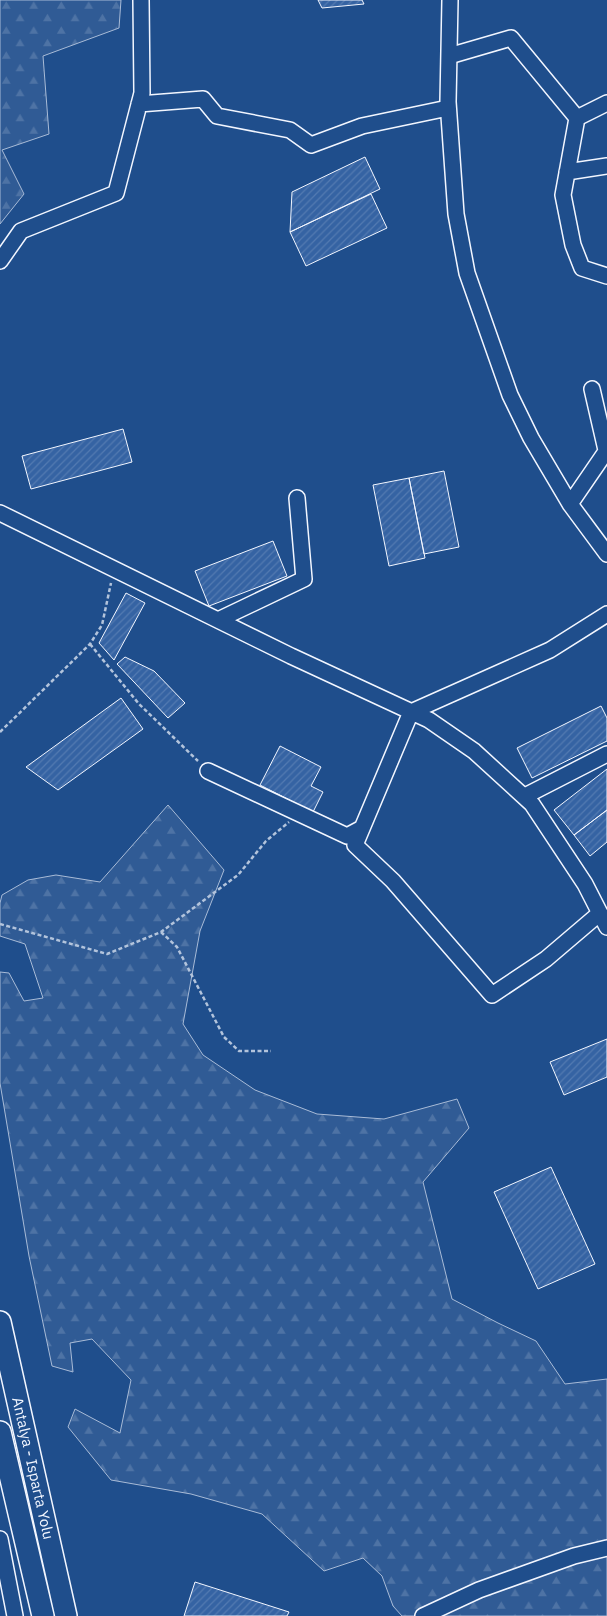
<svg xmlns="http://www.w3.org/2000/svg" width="607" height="1616" viewBox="0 0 607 1616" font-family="'IBM Plex Sans',sans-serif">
	<defs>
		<pattern id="forest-firs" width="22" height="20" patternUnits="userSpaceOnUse" patternTransform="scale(1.25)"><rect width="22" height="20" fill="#305b95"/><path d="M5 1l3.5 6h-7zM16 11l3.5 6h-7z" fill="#4e73a5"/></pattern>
		<pattern id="building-hatch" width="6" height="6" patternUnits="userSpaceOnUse" patternTransform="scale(1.25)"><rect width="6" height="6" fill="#3563a3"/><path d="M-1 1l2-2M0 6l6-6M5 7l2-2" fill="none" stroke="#537ab1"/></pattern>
	</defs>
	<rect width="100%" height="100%" fill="#1f4e8c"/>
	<path fill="url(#forest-firs)" stroke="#a8bbd7" d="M0,0H121L119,28L43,56L49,134L2,150L24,194L0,224Z
		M168,805L224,870L200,931L183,1024L203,1055L255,1090L317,1114L384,1119L457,1099L469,1128L423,1182L452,1299L498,1323L536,1341L565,1384L607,1379V1616H402L393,1606L382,1576L363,1558L324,1571L262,1514L191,1494L111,1480L68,1427L75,1409L120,1433L131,1380L92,1339L70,1343L73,1372L52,1366L29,1256L0,1083V972L9,973L24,1001L43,998L25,944L0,936V903L2,895L28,880L56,875L100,882Z"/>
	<path fill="url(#building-hatch)" stroke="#f2f6ff" d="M318,0H362L364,4L322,8Z
		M365,157L380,189L290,232L292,192Z
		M371,194L387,228L306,266L290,232Z
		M123,429L132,462L31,489L22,456Z
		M444,471L459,547L424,554L409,478Z
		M409,478L425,558L389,566L373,485Z
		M273,541L287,576L209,606L195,571Z
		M126,593L145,603L114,660L99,643Z
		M125,657L154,671L185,703L168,718L117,664Z
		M121,698L143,729L58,790L26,767Z
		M601,706L607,718V741L532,778L517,748Z
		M280,746L321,767L311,786L323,792L313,812L260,785Z
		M607,769V810L574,835L554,810Z
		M607,810V842L590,856L574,835Z
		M607,1039V1077L564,1095L550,1062Z
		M551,1167L595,1264L538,1289L494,1192Z
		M195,1582L289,1612L287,1616H184Z"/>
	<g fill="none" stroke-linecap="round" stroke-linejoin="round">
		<defs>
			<path id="minor" d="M450,0L448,102L456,214L467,273L510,395L531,438L570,504L607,554
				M449,56L511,38L577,118L607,103
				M139,104L203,99L217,116L290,130L311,145L362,126L448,108
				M577,118L563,195L573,245L582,268L607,276
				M567,172L607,166
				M0,261L21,231L116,193L142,93L141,0
				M592,389L606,450
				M570,504L607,450
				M0,513L291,656L429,720L474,751L532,804L585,884L607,927
				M218,620L304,579L297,498
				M208,771L347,836L362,828
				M525,796L607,754
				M600,913L546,959L492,995L393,881L355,845L411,712L550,650L607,614
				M0,1539L15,1616
				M423,1616L479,1590L574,1556L607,1548"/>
			<g id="highway">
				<path id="s1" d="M0,1322L66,1616"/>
				<path d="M0,1432L43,1616"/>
			</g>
		</defs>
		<use href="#minor" stroke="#f2f6ff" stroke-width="18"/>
		<use href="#highway" stroke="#f2f6ff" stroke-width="24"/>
		<path stroke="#b3c4dc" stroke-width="2.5" stroke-dasharray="4 2.5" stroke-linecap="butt" d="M90,644L139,704L198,761
			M0,732L90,644L102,625L111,583
			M0,924L107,954L161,932L238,875L266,841L289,822
			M161,932L177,947L224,1037L239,1051H271"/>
		<use href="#minor" stroke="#1f4e8c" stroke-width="15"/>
		<use href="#highway" stroke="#1f4e8c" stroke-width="21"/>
	</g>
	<g text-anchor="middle" stroke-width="4" stroke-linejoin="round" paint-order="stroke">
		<g font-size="15" fill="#f2f6ff" stroke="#1f4e8c">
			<text dy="5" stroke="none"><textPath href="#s1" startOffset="150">Antalya - Isparta Yolu</textPath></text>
		</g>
	</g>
</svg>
